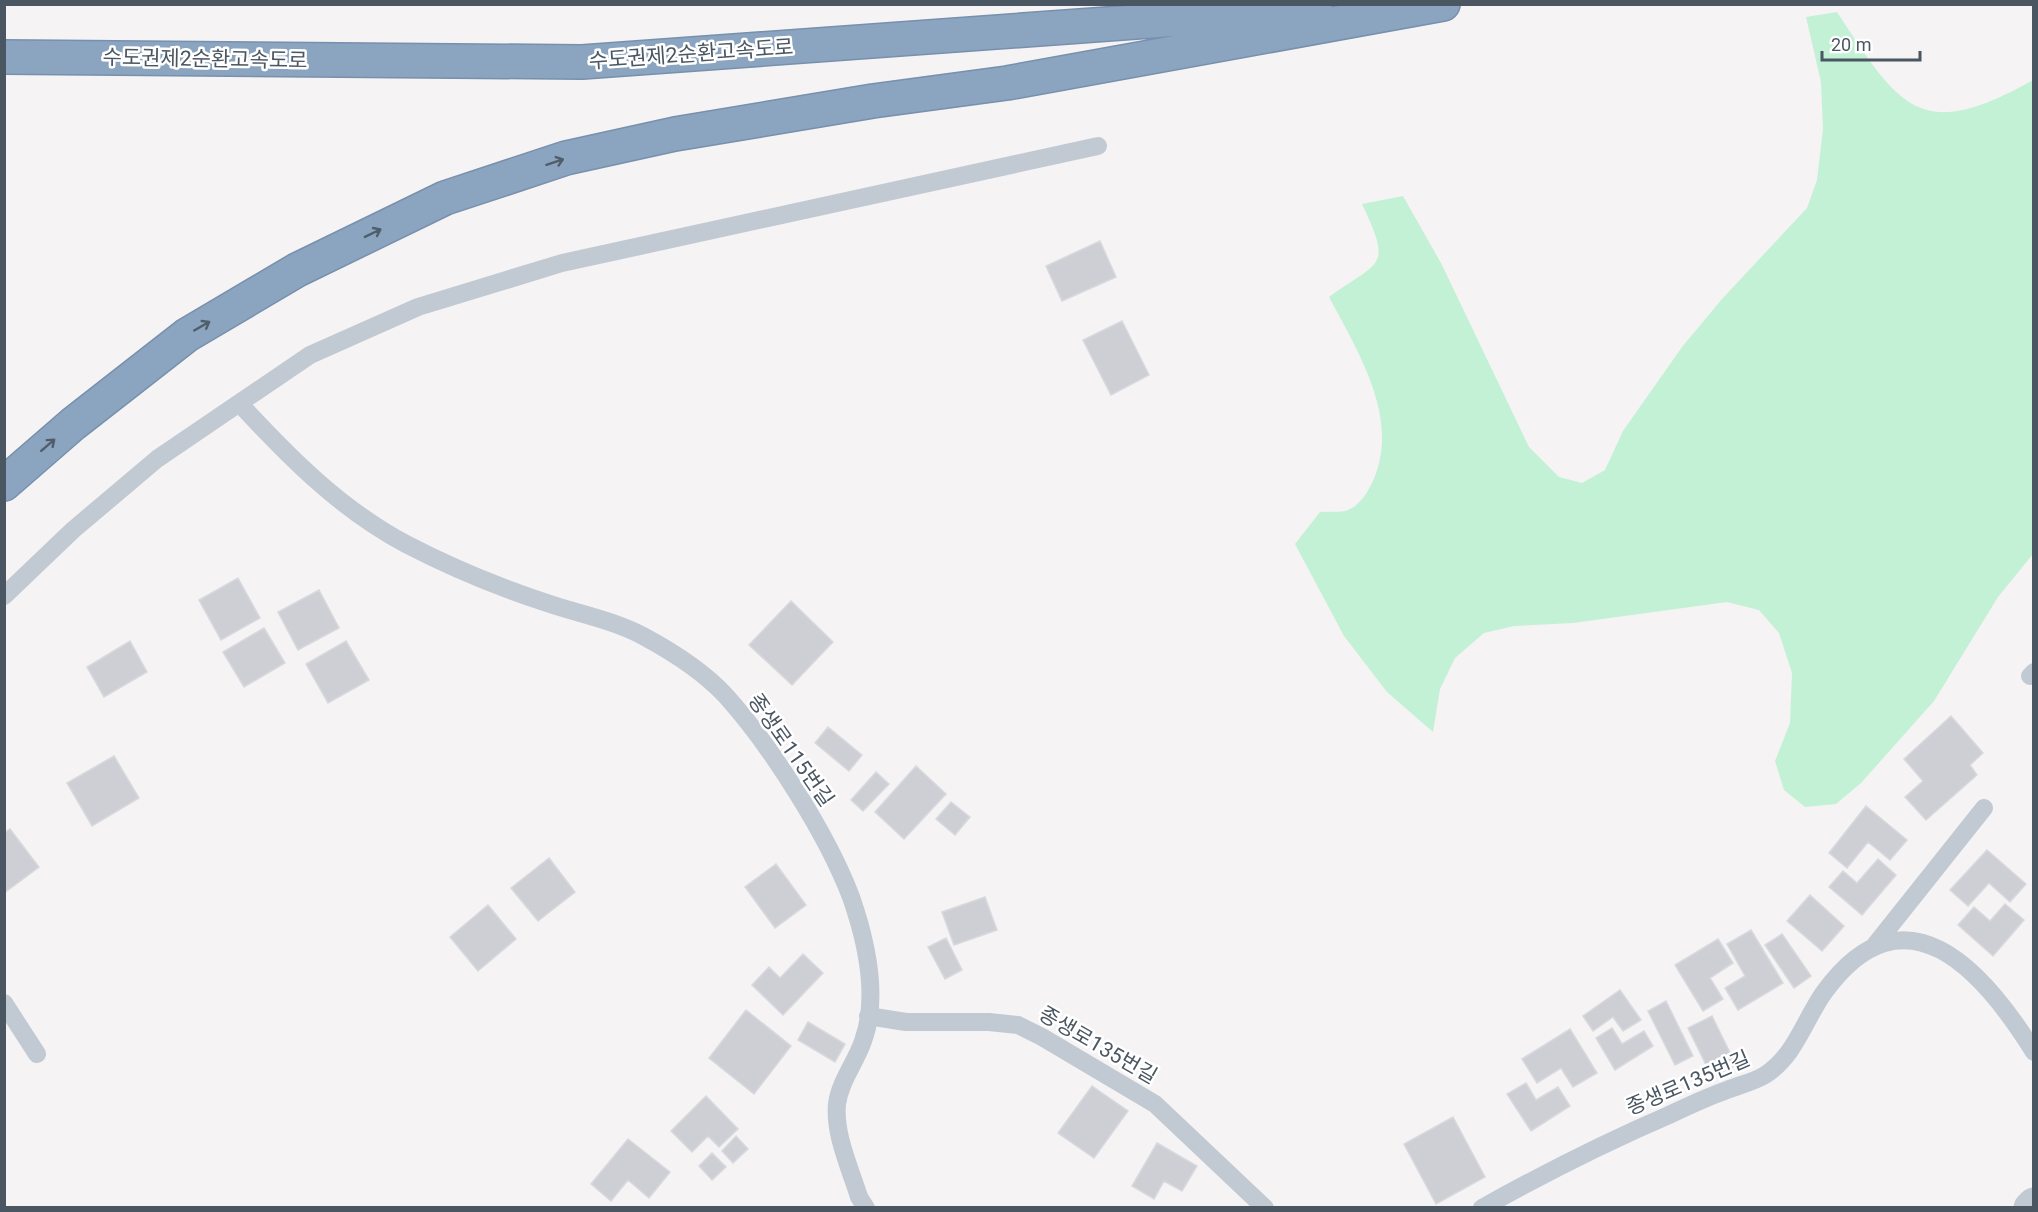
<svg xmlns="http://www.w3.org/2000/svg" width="2038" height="1212" viewBox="0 0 2038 1212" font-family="Roboto,'Noto Sans KR',sans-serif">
	<rect width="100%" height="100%" fill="#f5f3f3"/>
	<path fill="#c3f1d5" d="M1837,12C1900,108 1920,144 2033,80V554L1998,597L1934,701L1861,783L1836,804L1805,807L1784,790L1775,761L1790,723L1792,673L1779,633L1759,610L1727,602L1573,623L1514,626L1484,633L1455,658L1440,689L1433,732L1387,692L1344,636L1295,544L1320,512C1328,511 1341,513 1348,510C1359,506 1367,493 1372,483C1402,420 1358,352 1329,297C1380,260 1393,269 1362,204L1403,196L1442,265L1529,447L1559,477L1582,483L1605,470L1623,431L1682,347L1722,299L1807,208L1817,180L1823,129L1821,82L1806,17Z"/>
	<path fill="#cdcfd5" stroke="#d7d9de" stroke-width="1.5" d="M1100,241L1116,277L1062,301L1046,266Z
		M1122,321L1149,375L1111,395L1083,340Z
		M238,578L260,618L221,640L199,600Z
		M319,590L339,628L298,650L278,612Z
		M791,601L833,642L792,685L749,645Z
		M264,628L285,663L244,687L223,652Z
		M130,641L147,672L104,697L87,667Z
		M346,641L369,680L328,703L306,664Z
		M1951,716L1983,753L1970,765L1977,775L1926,820L1905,797L1923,781L1904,759Z
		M828,727L862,755L849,771L815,743Z
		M114,756L139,798L92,826L67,783Z
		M916,766L946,794L904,839L875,812Z
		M876,772L889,784L863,811L851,800Z
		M951,802L970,817L955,835L936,819Z
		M1866,806L1907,840L1890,860L1868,842L1847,868L1829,853Z
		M10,829L39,867L4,893V833Z
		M1987,850L2026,884L2010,902L1989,883L1968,906L1950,890Z
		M549,858L575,892L538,921L511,888Z
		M1878,859L1896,875L1862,915L1829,887L1843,871L1857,883Z
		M776,864L806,905L775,928L745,887Z
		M1810,895L1844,926L1822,951L1787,921Z
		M985,897L997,930L954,945L942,912Z
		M2005,904L2024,920L1993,956L1958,925L1974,907L1990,921Z
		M488,905L516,939L478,971L450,937Z
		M1751,930L1783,983L1738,1010L1725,988L1745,976L1727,944Z
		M1782,934L1811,976L1794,988L1765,945Z
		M946,938L962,970L945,979L928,947Z
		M1718,939L1733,963L1710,978L1723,999L1703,1011L1675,965Z
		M803,954L823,973L783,1015L752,985L769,967L780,978Z
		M1620,990L1641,1020L1623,1031L1613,1017L1593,1031L1583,1016Z
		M1666,1001L1693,1056L1675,1065L1648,1011Z
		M746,1010L791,1046L754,1094L709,1058Z
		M1712,1016L1736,1065L1712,1077L1688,1028Z
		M808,1022L845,1044L835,1062L798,1040Z
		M1612,1028L1622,1044L1644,1031L1653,1046L1615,1070L1596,1038Z
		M1570,1029L1597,1073L1573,1087L1561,1068L1537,1083L1522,1059Z
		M1526,1083L1536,1100L1558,1087L1570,1106L1531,1131L1507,1094Z
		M1092,1086L1128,1111L1094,1158L1058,1133Z
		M706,1096L738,1129L719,1147L708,1136L692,1152L671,1131Z
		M1453,1117L1485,1177L1436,1204L1404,1144Z
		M736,1136L748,1149L733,1163L722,1151Z
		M628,1139L670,1172L649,1198L628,1180L611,1201L591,1184Z
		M1157,1143L1197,1166L1182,1191L1164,1181L1154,1199L1132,1186Z
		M712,1153L726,1167L712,1180L699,1166Z"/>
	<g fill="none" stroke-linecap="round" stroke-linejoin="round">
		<defs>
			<path id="highway" d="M4,57L582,62L1315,9
				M4,484L73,424L187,335L297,270L445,198L566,158L675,134L873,101L1007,83L1443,4"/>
		</defs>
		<use href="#highway" stroke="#7690ad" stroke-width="36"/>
		<path stroke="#c1cad2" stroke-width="18" d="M239,403C289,457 340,509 406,544C452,568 498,587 547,603C579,614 613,620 643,636C671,651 704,672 726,696C771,746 827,834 851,897C866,940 879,997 863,1041C856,1062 840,1081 837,1104C834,1134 850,1168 859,1197L866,1208
			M4,596L73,530L157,459L310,355L418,307L562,263L1098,146
			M2030,676L2034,672
			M1875,945L1984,808
			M4,1003L37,1054
			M868,1016L906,1022H989L1018,1025L1042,1037L1155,1104L1265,1208
			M1482,1208C1543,1174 1604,1143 1669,1115C1688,1106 1707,1097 1727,1090C1739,1085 1754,1082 1765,1075C1796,1055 1804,1020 1825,991C1905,882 1983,970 2034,1052"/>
		<path stroke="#c1cad2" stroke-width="33" d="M2030,1208L2034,1204"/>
		<use href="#highway" stroke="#8ba5c1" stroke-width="33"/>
	</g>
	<defs><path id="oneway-shaft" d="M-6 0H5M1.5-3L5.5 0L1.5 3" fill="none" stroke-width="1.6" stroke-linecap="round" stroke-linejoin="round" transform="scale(1.5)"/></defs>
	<g stroke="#505e6b">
		<use href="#oneway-shaft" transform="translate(555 162) rotate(-18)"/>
		<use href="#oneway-shaft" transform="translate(373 233) rotate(-26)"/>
		<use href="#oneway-shaft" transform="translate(202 326) rotate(-30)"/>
		<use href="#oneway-shaft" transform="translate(48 445) rotate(-41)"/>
	</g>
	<g text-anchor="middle" stroke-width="5" stroke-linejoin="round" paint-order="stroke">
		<g font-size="21" fill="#4a5661" stroke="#fff">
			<text transform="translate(691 54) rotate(-4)" y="7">수도권제2순환고속도로</text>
			<text transform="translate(205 59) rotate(1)" y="7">수도권제2순환고속도로</text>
			<text transform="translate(791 750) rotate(55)" y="7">종생로115번길</text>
			<text transform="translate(1098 1045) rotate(30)" y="7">종생로135번길</text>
			<text transform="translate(1688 1083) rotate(-23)" y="7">종생로135번길</text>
		</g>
	</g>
	<rect width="2038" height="1212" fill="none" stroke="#4a5661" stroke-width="12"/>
	<path d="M1822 51v9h98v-9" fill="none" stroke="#4a5661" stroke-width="3"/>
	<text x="1831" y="51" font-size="18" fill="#4a5661" stroke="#ffffff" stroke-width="4.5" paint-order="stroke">20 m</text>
</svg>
